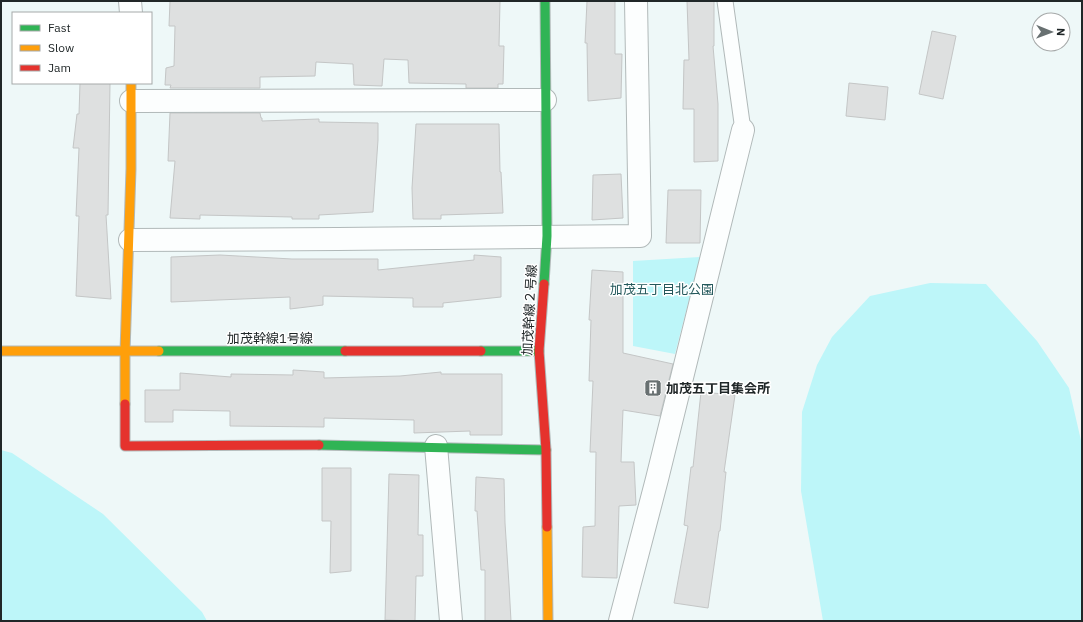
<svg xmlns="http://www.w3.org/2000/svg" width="1083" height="622" viewBox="0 0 1083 622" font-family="'IBM Plex Sans','Noto Sans JP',sans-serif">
	<rect width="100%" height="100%" fill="#eef8f8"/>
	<path fill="#bdf6f9" d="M700,257L675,354L633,346V261Z
		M930,283L986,284L1037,341L1069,388L1082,445V621H823L801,491L802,412L817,365L832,337L870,296Z
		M1,450L12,453L103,514L202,612L207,621H1Z"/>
	<path fill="#dee0e0" stroke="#c4c6c6" d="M170,1H500L499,46H504L503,84H498V88H466V84L409,83L408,60L384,59L382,86L354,85L353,64L316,62L315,76L260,77V88H170L171,85H165L166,68L174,66L175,26H169Z
		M587,1H615V54H622L621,98L588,101L587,43H585Z
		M687,1H714V46H713L718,104V161L694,162V109H683L684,60H689Z
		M932,31L956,36L943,99L919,94Z
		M80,83H110L108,215H106L111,299L76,296L79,216H76L79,148H73L77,114H79Z
		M849,83L888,87L885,120L846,116Z
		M170,113H260L261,118H262V121L319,119V122L378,123V140L373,212L319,215V219H292V217L200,215V219L170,218L175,161H168Z
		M416,124H499L500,172H501L503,213L441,215V219H413L412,188Z
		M621,174L623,218L592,220L593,175Z
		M668,190H701L700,243H666Z
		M220,255L292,259H378V270L474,260V255L501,257V297L443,303V307H413V298L323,296V305L290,309V297L171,302V257Z
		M592,270L623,272V353L673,364L660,416L623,410L621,462H634L636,505L619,506L617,578L582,577L583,527L595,526L596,452H590L593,381H589L591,320H589Z
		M293,370L324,372V378L400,376L441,372V374H502V435H470V431L414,433V420L324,418V427L230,426V411L173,410V422H145V390H180V373L231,377V374L293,375Z
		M701,392L735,395L724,472H726L720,531H719L708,608L674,603L688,526L684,525L691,467H693Z
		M322,468H351V571L330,573L331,521H322Z
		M389,474L419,475L418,535H423V576H416L415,621L385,620Z
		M476,477L504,479L505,523L509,585L511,621H485V570H481L477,511H475Z"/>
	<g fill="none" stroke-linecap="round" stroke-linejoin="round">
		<defs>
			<path id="lane" d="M725,1L743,130"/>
			<path id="street" d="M130,1L131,13
				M131,101L545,100
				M130,240L338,239L640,236L636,1
				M436,446L451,621
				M620,621L657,479L743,130"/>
			<path id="fast" d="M544,284L547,236L545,1
				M159,351H345
				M481,351H539
				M319,445L546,450"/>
			<path id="slow" d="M1,351H159
				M125,404V352L131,169V83
				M547,527L548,621"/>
			<path id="jam" d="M544,284L539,351L546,450L547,527
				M345,351H481
				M125,404V446L319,445"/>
		</defs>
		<use href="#lane" stroke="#b1b9b9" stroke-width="17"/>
		<use href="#street" stroke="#b1b9b9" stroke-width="24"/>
		<use href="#fast" stroke="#b1b9b9" stroke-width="11"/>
		<use href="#slow" stroke="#b1b9b9" stroke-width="11"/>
		<use href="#jam" stroke="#b1b9b9" stroke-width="11"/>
		<use href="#lane" stroke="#fcfefe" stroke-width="15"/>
		<use href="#street" stroke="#fcfefe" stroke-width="22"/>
		<use href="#fast" stroke="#30b455" stroke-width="9"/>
		<use href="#slow" stroke="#ff9f0a" stroke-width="9"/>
		<use href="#jam" stroke="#e5322d" stroke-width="9"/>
	</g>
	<defs>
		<symbol id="building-square" viewBox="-11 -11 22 22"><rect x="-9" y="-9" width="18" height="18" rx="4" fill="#687071" stroke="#fff"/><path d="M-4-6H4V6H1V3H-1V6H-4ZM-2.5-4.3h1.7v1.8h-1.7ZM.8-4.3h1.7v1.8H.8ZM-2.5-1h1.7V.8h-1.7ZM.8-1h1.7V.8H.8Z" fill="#fff"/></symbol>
	</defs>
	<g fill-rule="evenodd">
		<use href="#building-square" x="643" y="378" width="20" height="20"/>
	</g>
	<g text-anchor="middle" stroke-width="3" stroke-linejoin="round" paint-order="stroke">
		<g font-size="13" fill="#23585b" stroke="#fff">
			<text x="662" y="294">加茂五丁目北公園</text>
		</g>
		<g font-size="13" fill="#202728" stroke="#fff">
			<text transform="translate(529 310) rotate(-87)" y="5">加茂幹線２号線</text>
			<text x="270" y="343">加茂幹線1号線</text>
		</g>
		<g font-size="13" font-weight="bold" fill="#202728" stroke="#fff" text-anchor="start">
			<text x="666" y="393">加茂五丁目集会所</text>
		</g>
	</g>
	<rect width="1083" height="622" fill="none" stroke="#202728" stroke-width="4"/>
	<rect x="12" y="12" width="140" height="72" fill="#ffffff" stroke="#a6a9a9"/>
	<rect x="20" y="25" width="20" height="6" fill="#30b455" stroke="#a6a9a9"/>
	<text x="48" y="32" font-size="12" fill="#202728">Fast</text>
	<rect x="20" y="45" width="20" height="6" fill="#ff9f0a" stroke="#a6a9a9"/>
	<text x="48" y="52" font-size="12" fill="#202728">Slow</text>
	<rect x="20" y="65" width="20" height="6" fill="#e5322d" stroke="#a6a9a9"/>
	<text x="48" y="72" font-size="12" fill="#202728">Jam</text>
	<g transform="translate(1051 32) rotate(91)"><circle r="19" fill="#ffffff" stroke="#a6a9a9"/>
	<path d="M0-3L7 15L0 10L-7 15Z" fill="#687071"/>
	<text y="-6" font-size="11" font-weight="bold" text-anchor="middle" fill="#202728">N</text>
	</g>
</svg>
